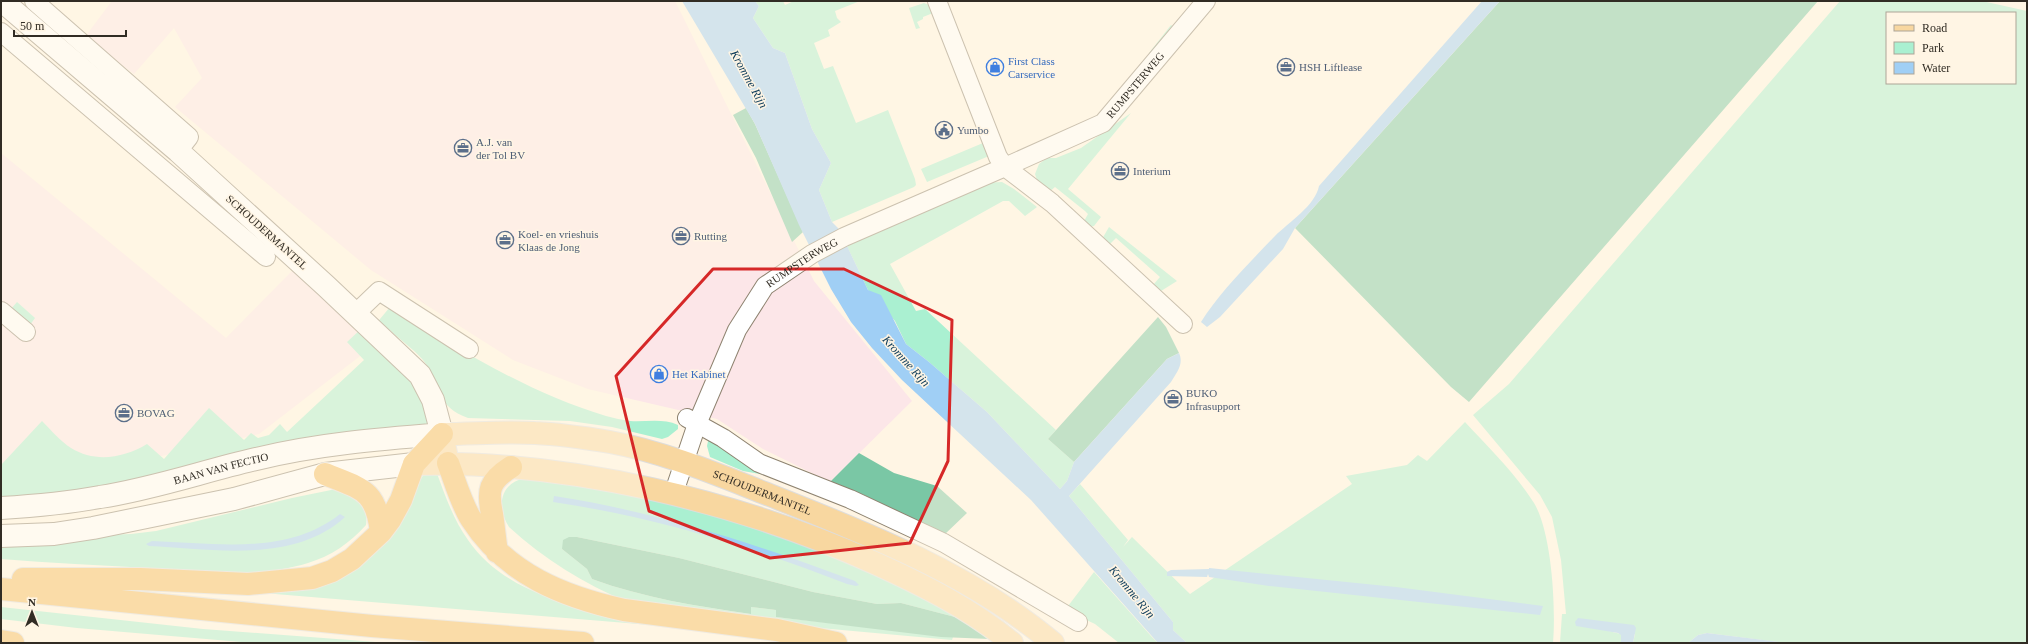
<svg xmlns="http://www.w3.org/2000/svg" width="2028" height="644" viewBox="0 0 2028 644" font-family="'Times New Roman',serif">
	<rect width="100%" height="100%" fill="#fff5e4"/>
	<path fill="#fce6e8" d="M112,1H675L814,281L912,401L830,482L763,449L717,419L588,389L513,360L371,270L175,107L202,78L174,28L134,74L85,37Z
		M1,153L226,338L293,270L373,346L259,434L85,473L1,469Z"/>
	<path fill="#aaf0d1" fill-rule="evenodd" d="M755,1H783L785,5L794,1H860L835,11L837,18L841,22L828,30L830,36L814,43L824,69L833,66L856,123L888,110L915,179L916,185L914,187L832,222L819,190L831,163L812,129L785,53L773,48L753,18L759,6Z
		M1840,1H1982L2027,11V643H1787L1707,633L1698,635L1688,643H1633L1635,634L1608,631L1621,634V643H1560L1562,614H1566L1561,560L1552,517L1540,495L1473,415L1509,384ZM1887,13H2015V83H1887Z
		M924,3L929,5L933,13L923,17V19L917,22L920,28L916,29L909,8Z
		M1171,25L1174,27L1154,52L1149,53Z
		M1131,113L1068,189L1101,217L1094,226L1089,227L1083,223L1088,214L1085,211L1055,187L1048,193L1039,186L1035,174L1039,164L1047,158H1056L1081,148Z
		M983,143L989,156L927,182L921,169Z
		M1002,182L1014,189L1037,207L1025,216L1009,201H1003L890,264L916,311L925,309L1056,430L1048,439L1074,462L1067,481L1060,489L987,412L929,362L906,344L895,321L868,290L846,244L983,183Z
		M1109,227L1177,281L1161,291L1153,285L1160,277L1116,238L1108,246L1102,239Z
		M17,302L35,318L30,325L11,309Z
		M390,307C456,348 531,394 606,416C614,418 622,420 630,421C647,422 663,418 678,425V429L668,437L662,439L612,427L570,421L468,418C437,407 441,388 426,364C419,353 400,340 390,330H381L375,325Z
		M361,329L406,373L424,401L430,425L117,486L1,498V465L42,421C51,430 60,441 71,448C95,463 124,458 147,444L164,459L209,408L244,440L251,433L258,438L269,435L280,424L287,432L364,360L347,342Z
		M1465,422C1489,448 1515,473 1534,503C1552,533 1556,608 1553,643H1187L1173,630V622L1069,496L1080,484L1128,540L1123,547L1132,537L1190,594L1352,484L1346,476L1407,465L1418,455L1427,461Z
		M715,440L766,475L743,471L710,457L707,446L708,441Z
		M436,471C445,495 453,519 468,540C511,602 596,610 663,626L263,593L305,587L418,484L425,472Z
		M525,478H535L653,499L719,516L833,555L919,594L978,628L955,617L901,603L877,604L813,592L679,558L577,537L562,549L587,569L592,579C644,598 696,606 750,614L751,607L776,610V617L953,637L952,640L820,628L628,602C584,584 544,559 509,527C496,507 500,483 525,478Z
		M336,489C352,496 369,505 366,525C350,543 331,556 308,563C257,579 202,571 149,568C100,565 50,563 1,559V539L131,534L156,531L292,498Z
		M1094,572L1151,636L1158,643H1119L1095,624L1065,610Z
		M1,607L203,629L389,643H253L77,628L1,619Z"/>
	<path fill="#7ac7a5" d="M1500,1H1818L1469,402L1451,387L1295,228Z
		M746,108L755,124L803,232L792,242L756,158L733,115Z
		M1158,317L1166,327L1179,353L1167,359L1074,462L1048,439Z
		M859,453L894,473L937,486L967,513L944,535L864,495L830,482Z
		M569,537H577L679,558L813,592L877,604L901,603L955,617L978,628L990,639L941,637L776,617V610L751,607V614C696,606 644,598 592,579L587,569L562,549L563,540Z"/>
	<path fill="#a0cff5" d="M682,1H755L759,6L753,18L773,48L785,53L812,129L831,163L819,190L832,222L839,229L868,290L881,295L906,344L929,362L987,412L1060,489L1067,481L1074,462L1167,359L1179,353C1184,364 1177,372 1171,382L1069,496L1173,622V630L1187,643H1158L1031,500L902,380L872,348L851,322L831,289L799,225L755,124Z
		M1482,1H1500L1295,228L1283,249L1220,317L1207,327L1201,322C1219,293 1251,261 1275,236C1289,222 1315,206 1319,186Z
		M554,496C658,512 756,544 855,581L859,585L856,586L847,584C752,547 655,517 553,502Z
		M340,514L345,517C294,564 212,549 149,546L146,544L152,541C216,543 287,556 340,514Z
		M1209,568L1396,587L1543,606L1540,615L1269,586L1209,577L1208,574L1207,577L1167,576V572L1171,570L1209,569Z
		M1578,618L1634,625L1636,628L1633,643H1621V635L1618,633L1576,626L1575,622Z
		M1707,633L1780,642L1787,643H1688L1698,635Z"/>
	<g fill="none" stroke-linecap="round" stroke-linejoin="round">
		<defs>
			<g id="street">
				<path d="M34,1L189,137L178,151"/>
				<path id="s1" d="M937,1L998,157L1005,167L1103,123L1206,1"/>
				<path d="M1,32L266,257"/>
				<path d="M1,311L26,332"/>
				<path d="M355,314L379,291L469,349"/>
				<path d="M687,418L723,438L759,463L850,499L944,543L1078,622"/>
				<path id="s2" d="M673,495L697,424L737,330L765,286L812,254L844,237L1005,167L1052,203L1183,324"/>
			</g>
			<g id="secondary">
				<path id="s3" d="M1,508C34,506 67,503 100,497C153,489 204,471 256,459C317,444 380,439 442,434L433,400L420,375L326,286L178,151L2,1"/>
				<path d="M1,536L54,534L93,528L234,499L325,474L414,464"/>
			</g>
			<g id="primary">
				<path id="s4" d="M448,463L442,434C473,434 504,431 535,433C559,434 586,438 610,442C664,452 716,474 767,494C866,533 971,574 1053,643"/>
				<path d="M414,464C568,460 738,501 877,564C925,586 971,609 1012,643"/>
			</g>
			<path id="highway" d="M448,463C455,481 461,503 471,519C506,574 564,597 624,610L777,630L836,643
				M325,474C361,489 376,489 381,532
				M497,552C495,539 494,527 492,514C487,490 489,481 511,467
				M23,579H140L248,584L312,578L332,571L352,559L381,532L390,520L401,500L414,464L442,434
				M1,589L372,626L583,643
				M1,641L13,643"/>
		</defs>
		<use href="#street" stroke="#8e8370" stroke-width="20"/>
		<use href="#secondary" stroke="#8e8370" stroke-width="24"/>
		<use href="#primary" stroke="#dedddc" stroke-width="24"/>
		<use href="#highway" stroke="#dedddc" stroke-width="24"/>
		<use href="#street" stroke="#fff" stroke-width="18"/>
		<use href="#secondary" stroke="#fff" stroke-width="22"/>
		<use href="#primary" stroke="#f8d7a0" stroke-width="22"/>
		<use href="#highway" stroke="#f3bc61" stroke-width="22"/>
	</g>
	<path d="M0 0H2028V644H0ZM713,269H844L952,320L948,461L910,543L770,558L649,511L616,376Z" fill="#fff5e4" fill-opacity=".55" fill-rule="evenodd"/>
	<path fill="none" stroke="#d62828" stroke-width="3" stroke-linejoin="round" d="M713,269H844L952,320L948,461L910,543L770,558L649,511L616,376Z"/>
	<defs>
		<symbol id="shop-ring" viewBox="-11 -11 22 22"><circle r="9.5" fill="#fff5e4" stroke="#3f7fe0" stroke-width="1.5"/><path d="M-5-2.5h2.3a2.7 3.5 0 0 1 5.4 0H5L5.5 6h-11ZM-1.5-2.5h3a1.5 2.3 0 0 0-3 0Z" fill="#3f7fe0"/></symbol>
		<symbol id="office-ring" viewBox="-11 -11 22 22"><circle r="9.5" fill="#fff5e4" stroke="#5c6f8a" stroke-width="1.5"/><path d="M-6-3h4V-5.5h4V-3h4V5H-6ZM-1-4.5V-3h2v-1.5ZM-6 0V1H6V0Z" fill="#5c6f8a"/></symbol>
		<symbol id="civic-ring" viewBox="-11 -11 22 22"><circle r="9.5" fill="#fff5e4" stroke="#5c6f8a" stroke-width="1.5"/><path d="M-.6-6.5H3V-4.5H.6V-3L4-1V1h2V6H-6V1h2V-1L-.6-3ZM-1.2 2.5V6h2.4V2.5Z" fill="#5c6f8a"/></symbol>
	</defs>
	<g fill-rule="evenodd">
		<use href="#shop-ring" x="985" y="57" width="20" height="20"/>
		<use href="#office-ring" x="1276" y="57" width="20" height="20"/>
		<use href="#civic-ring" x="934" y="120" width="20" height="20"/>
		<use href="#office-ring" x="453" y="138" width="20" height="20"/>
		<use href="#office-ring" x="1110" y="161" width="20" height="20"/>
		<use href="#office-ring" x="671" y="226" width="20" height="20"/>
		<use href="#office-ring" x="495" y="230" width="20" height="20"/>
		<use href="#shop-ring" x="649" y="364" width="20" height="20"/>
		<use href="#office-ring" x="1163" y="389" width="20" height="20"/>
		<use href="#office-ring" x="114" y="403" width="20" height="20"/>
	</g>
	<g text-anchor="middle" stroke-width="3" stroke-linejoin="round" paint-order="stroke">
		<g font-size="11" fill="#366cbe" stroke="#fff5e4" text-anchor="start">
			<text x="1008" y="65">First Class<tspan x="1008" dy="13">Carservice</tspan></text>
			<text x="672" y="378">Het Kabinet</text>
		</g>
		<g font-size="11" fill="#4e5e75" stroke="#fff5e4" text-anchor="start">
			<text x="1299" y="71">HSH Liftlease</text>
			<text x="957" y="134">Yumbo</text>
			<text x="476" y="146">A.J. van<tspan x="476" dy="13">der Tol BV</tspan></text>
			<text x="1133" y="175">Interium</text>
			<text x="518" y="238">Koel- en vrieshuis<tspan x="518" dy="13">Klaas de Jong</tspan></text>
			<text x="694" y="240">Rutting</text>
			<text x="1186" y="397">BUKO<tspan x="1186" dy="13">Infrasupport</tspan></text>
			<text x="137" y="417">BOVAG</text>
		</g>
		<g font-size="11" fill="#312c24" stroke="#fff5e4">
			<text dy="4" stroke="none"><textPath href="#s1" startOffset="337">RUMPSTERWEG</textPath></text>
			<text transform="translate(267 232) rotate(42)" y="4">SCHOUDERMANTEL</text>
			<text dy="4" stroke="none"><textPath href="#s2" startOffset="273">RUMPSTERWEG</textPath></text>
			<text dy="4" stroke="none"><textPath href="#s3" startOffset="224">BAAN VAN FECTIO</textPath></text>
			<text dy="4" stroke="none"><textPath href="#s4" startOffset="359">SCHOUDERMANTEL</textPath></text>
		</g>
		<g font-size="12" font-style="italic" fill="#0c3b5a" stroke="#fff5e4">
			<text transform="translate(749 79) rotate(61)" y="4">Kromme Rijn</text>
			<text transform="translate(906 361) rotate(48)" y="4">Kromme Rijn</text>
			<text transform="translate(1132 592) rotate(50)" y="4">Kromme Rijn</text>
		</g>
	</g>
	<rect width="2028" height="644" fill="none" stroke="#312c24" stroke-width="4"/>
	<rect x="1886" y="12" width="130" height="72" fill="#fff5e4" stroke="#ada597"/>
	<rect x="1894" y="25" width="20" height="6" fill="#f8d7a0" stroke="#ada597"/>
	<text x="1922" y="32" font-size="12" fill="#312c24">Road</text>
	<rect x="1894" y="42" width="20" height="12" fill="#aaf0d1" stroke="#ada597"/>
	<text x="1922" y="52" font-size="12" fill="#312c24">Park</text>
	<rect x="1894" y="62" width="20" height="12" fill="#a0cff5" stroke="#ada597"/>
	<text x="1922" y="72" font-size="12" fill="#312c24">Water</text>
	<g transform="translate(32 612)" stroke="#fff5e4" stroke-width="3" paint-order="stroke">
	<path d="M0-3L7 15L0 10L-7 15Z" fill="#312c24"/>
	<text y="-6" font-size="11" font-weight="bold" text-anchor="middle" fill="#312c24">N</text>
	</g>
	<path d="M14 30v6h112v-6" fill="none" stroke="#312c24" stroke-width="2"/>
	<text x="20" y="30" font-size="12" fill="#312c24" stroke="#fff5e4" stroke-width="3" paint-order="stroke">50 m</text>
</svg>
